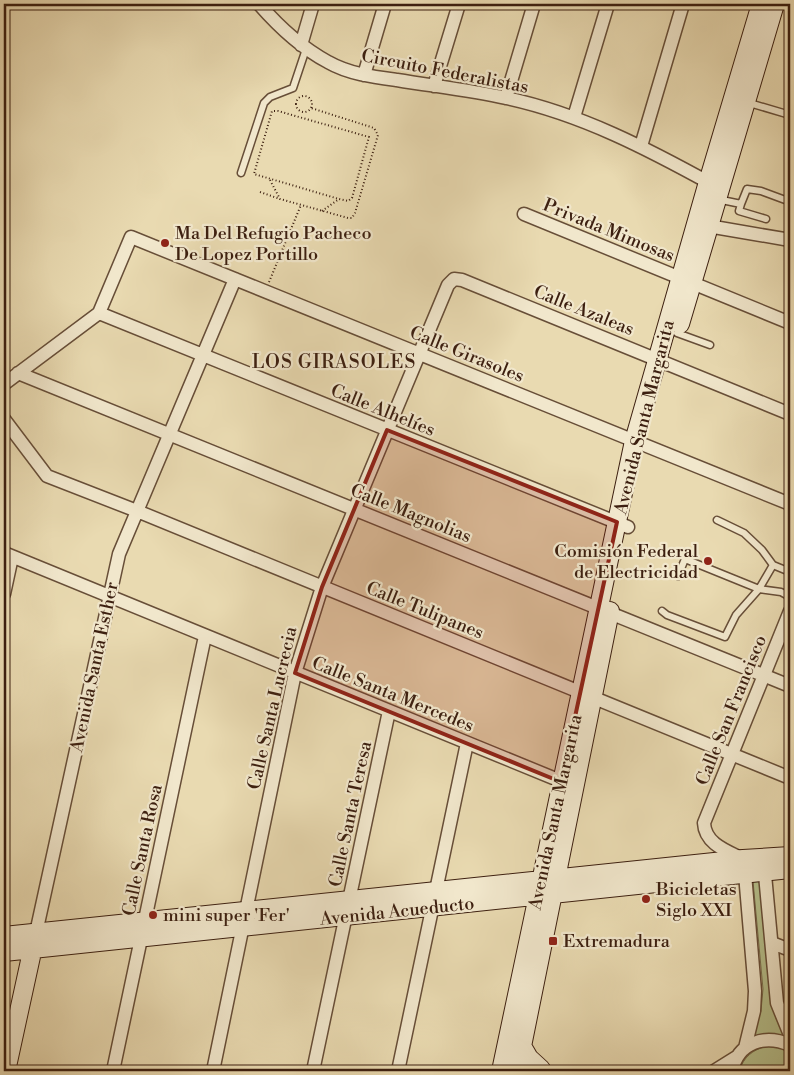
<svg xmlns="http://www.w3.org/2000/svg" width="794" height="1075" viewBox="0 0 794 1075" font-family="'Libre Bodoni',serif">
	<rect width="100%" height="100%" fill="#e9dab1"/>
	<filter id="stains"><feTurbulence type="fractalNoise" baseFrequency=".004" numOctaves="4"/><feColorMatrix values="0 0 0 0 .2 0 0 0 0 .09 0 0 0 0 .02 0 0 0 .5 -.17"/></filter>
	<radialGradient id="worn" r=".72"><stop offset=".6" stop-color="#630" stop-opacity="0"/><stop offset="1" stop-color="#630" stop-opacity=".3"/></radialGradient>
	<path fill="#b6c08c" stroke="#79704e" d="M761,880L790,1041L750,1042L761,1011L763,989L753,881Z
		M767,1046L781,1048L790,1054V1071H739C744,1057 752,1050 767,1046Z"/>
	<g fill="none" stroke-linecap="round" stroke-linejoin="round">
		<defs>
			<path id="lane" d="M746,102L790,115
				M241,173L264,103L270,97L293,88L306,49
				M717,199L741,204L747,189L761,191L788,201
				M741,204L739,211L766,219
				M677,333L710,345
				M717,520L744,533L762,550L773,565L790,572
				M678,576L685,559L759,589L781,592L790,597
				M662,611L667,615L725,637L736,615L759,589L773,565"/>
			<path id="street" d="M259,4C279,27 300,47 328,62C349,74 374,77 397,80C433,86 470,90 506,98C581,114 648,149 715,186
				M301,45L313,4
				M364,75L385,4
				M434,86L459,4
				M506,98L534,4
				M574,117L608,4
				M641,146L683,4
				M524,214L790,323
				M708,226L790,240
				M99,313L628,527
				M18,373L790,686
				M4,384L99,313L131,237L790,504
				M4,419L47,476L137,511L790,778
				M4,553L568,784
				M4,594L12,557
				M764,864L777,1003L790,1035
				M36,933L119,554L235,279
				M772,943L790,950
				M745,1048L754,1011L755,991L745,874L743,859C727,851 705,844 704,823L790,611
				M113,1071L205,636
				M213,1071L295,673L322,587L448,285L454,279L462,280L790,414
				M313,1071L389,711
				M398,1071L467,743
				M714,1071L738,1056
				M732,1071C738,1042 765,1034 790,1045"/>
			<path id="secondary" d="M680,324L775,4
				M4,936L743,859L790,856
				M4,952L790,869
				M522,1046L529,1058L541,1069
				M6,1071L35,938
				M501,1071L634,441L708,182L761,4
				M517,1071L610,611"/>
		</defs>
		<use href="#lane" stroke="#674e38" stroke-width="9"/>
		<use href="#street" stroke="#674e38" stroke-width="15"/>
		<use href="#secondary" stroke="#3c1f10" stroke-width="20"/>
		<path stroke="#3c1f10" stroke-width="2" stroke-dasharray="1 2.5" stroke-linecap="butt" d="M296 104a8 8 0 1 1 16 0a8 8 0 1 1-16 0Z
			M270,180L280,199L348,218H352L355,213L378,135L374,128L311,108
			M260,192L280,199
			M322,211L339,199L348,201L352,198L369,137L278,111H272L254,174L339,199
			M269,282L301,205"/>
		<use href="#lane" stroke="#f1e7cc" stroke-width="6"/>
		<use href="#street" stroke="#f1e7cc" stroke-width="12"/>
		<use href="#secondary" stroke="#f1e7cc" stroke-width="18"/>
	</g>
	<path fill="#8f2418" fill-opacity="0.2" stroke="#8f2418" stroke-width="4" stroke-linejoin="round" d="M387,430L617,522L561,782L295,673L322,587Z"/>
	<g fill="#8f2418" stroke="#f1e7cc" stroke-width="2">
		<circle cx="165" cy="243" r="5"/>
		<circle cx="708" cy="561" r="5"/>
		<circle cx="646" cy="899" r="5"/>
		<circle cx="153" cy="915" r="5"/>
		<rect x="548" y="936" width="10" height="10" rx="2.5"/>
	</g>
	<g text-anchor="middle" stroke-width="4.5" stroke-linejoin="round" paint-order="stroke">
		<g font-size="18" fill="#3c1f10" stroke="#f1e7cc">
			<text transform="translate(445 71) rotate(11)" y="6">Circuito Federalistas</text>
			<text transform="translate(609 230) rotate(22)" y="6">Privada Mimosas</text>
			<text transform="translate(584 310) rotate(22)" y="6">Calle Azaleas</text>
			<text transform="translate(467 354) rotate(22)" y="6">Calle Girasoles</text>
			<text transform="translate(383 410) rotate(22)" y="6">Calle Alhelíes</text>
			<text transform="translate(644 417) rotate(-76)" y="6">Avenida Santa Margarita</text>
			<text transform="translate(411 513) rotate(22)" y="6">Calle Magnolias</text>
			<text transform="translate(425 610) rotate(22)" y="6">Calle Tulipanes</text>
			<text transform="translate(94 667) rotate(-78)" y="6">Avenida Santa Esther</text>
			<text transform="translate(393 694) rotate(22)" y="6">Calle Santa Mercedes</text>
			<text transform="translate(272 708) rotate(-77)" y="6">Calle Santa Lucrecia</text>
			<text transform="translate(731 710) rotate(-68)" y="6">Calle San Francisco</text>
			<text transform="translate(555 812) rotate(-78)" y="6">Avenida Santa Margarita</text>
			<text transform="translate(350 814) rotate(-78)" y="6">Calle Santa Teresa</text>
			<text transform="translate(142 850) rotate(-78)" y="6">Calle Santa Rosa</text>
			<text transform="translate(397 911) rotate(-6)" y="6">Avenida Acueducto</text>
		</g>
		<g font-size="18" fill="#3c1f10" stroke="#f1e7cc" text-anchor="start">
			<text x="175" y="239">Ma Del Refugio Pacheco<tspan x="175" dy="21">De Lopez Portillo</tspan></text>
			<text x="698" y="557" text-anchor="end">Comisión Federal<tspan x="698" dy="21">de Electricidad</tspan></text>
			<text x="656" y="895">Bicicletas<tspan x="656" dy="21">Siglo XXI</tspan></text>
			<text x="163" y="921">mini super 'Fer'</text>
			<text x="563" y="947">Extremadura</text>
		</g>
		<g font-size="19" letter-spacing="1" fill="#3c1f10" stroke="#f1e7cc">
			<text x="334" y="368">LOS GIRASOLES</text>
		</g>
	</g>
	<rect width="794" height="1075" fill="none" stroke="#e9dab1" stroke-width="20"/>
	<rect x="5" y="5" width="784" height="1065" fill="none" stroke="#3c1f10" stroke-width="2.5"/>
	<rect x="10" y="10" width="774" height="1055" fill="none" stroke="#3c1f10"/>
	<rect width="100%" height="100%" filter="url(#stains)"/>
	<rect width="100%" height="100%" fill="url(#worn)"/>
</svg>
